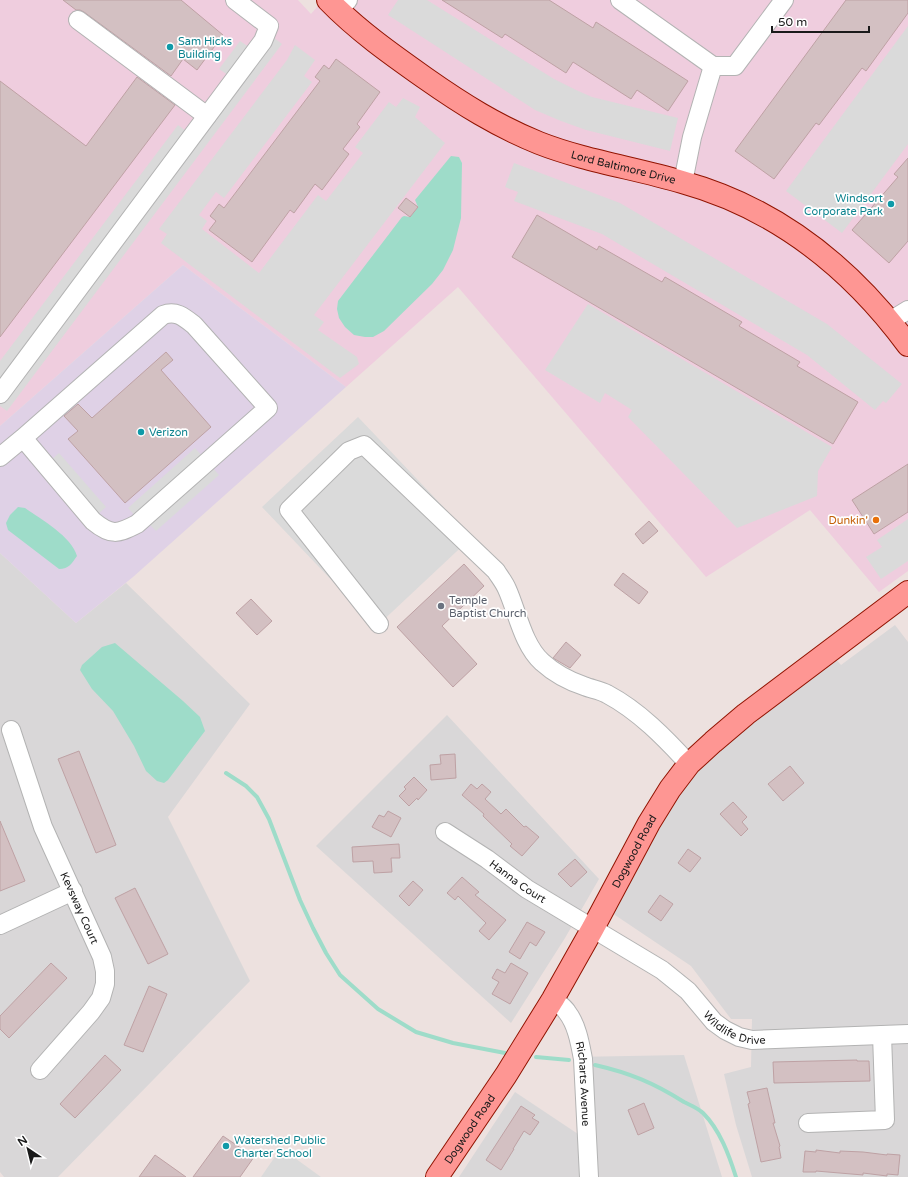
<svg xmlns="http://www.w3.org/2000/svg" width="908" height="1177" viewBox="0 0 908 1177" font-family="'Varela Round',sans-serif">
	<rect width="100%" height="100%" fill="#ede1df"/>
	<path fill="#d9d7d8" d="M0,553L76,623L126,583L250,704L168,817L250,981L58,1177H4L0,1172Z
		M895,625L908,642V1177H752L736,1125L724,1074L751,1067L752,1019H731L691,966L612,913L655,826L696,769L834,657L841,665Z
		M447,715L599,879L565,938L511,1023L316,846Z
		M684,1055L722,1177H459L515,1092L581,1136L573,1057Z"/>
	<path fill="#efcdde" d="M0,0H298L311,14L323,0H908V571L879,592L810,510L706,577L458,287L346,387L183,265L0,426Z"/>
	<path fill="#dfd1e6" d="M183,265L346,387L133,577L76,623L0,553V426Z"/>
	<path fill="#dadada" d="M398,0H427L554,79L576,90L592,97L678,118L670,151L586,130L561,121L535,110L388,15Z
		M908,26V144L842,233L786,191Z
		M273,37L282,44L7,411L0,406V361L178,125L186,131L228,75L219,69L240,41L249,47Z
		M295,45L315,60L304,76L312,82L224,198L216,192L199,215L207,221L202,229L259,273L318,195L326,201L363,153L355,147L389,102L396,107L403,98L420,107L415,117L445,143L314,315L324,322L318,330L357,357L359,364L340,378L161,243L167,234L159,229L287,60Z
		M514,163L620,203L827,324L902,384L886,403L883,401L875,410L807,355L602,234L514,201L518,192L505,187Z
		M588,304L832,447L818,471L817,496L737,528L628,417L632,410L605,393L600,403L545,370Z
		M358,417L472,537L376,627L262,507Z
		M195,448L219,475L156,531L148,523L144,526L128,508Z
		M59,453L106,507L88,523L41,469Z
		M908,519V561L881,579L866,557L882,547L877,540Z
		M281,1148L321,1177H261Z"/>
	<path fill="#9edcc9" d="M451,156L459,157L462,163L461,218L453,250L443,270L432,284L384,331L373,337H365L354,335L345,327L339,318L337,309L338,301L402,217L404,216L410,217L418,207L415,200Z
		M18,507L25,508C41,519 72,537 77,556C72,563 69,569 59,569L8,530L6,523L10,515Z
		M115,643L183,701L200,717L205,731L168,780L164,783L157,781L146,771L134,746L113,711L92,689L80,670L82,665L102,647Z"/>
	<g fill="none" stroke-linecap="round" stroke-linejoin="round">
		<path stroke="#9edcc9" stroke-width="4" d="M226,773L246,786L257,797L269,819L300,900L313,928L326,953L340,975L378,1009L416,1032L453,1043L505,1053
			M536,1057L569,1060
			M595,1065C630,1073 654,1083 684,1102C690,1105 698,1108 703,1113C720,1130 729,1155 736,1177"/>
	</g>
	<path fill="#d3c0c2" stroke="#bea1a4" d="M63,0H181L223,35L197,70L183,59L171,76L84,12L80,10H76Z
		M442,0H549L593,28L596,22L688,81L668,111L637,90L631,99L573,62L566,73L505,34L502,38Z
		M846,0H908V13L866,71L862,68L819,125L816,123L774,179L735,151Z
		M336,59L380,92L357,124L360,127L343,149L349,154L322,190L315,184L294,213L290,210L252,262L209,230L216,221L210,216L219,204L224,208L320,81L315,77L324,65L329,69Z
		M137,77L175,105L0,337V81L86,146Z
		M908,158V241L889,263L852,230L898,177L894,174Z
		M406,198L418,207L410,217L398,208Z
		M537,215L597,250L599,246L662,282L665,277L742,322L739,326L800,362L797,366L858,402L833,444L512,257Z
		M166,352L173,360L161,370L211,427L125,503L68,439L78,431L64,416L78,404L92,418Z
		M908,464V512L874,534L852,500Z
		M649,521L658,531L643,544L635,534Z
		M464,564L484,586L442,626L477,664L453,687L397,627Z
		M623,573L648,592L639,604L614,585Z
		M251,599L272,621L257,635L236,613Z
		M566,642L581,655L570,668L553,658Z
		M79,751L116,845L96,853L58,759Z
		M455,754L456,778L431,780L430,765L441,764L440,755Z
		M790,766L804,783L783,801L768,784Z
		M414,777L427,790L418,800L417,798L409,806L399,796L406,789L404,787Z
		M471,784L477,789L482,784L491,792L485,799L501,814L506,809L524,827L526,826L539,837L522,856L510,846L512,844L483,816L484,814L462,795Z
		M733,802L747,817L742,822L748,829L741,836L720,814Z
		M388,811L401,818L391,837L372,827L379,815L384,817Z
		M0,821L25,881L0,891Z
		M399,844L400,858H391L392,872L374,873L373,861L353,862L352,847Z
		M688,849L701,858L690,872L678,863Z
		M575,859L587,872L571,887L558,874Z
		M462,877L479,892L475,895L506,920L489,940L479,931L486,923L458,896L455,900L447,893Z
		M413,881L423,890L409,906L399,896Z
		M135,888L168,954L148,964L115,898Z
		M660,895L673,904L661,921L648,912Z
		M527,922L545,932L536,946L530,942L520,959L509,952Z
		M51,963L67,978L9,1038L0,1029V1016Z
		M511,963L528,973L510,1004L492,994L499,982L492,978L497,969L505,973Z
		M149,986L167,994L143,1052L124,1045Z
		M105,1055L121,1070L75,1118L60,1104Z
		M857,1060V1061H869L870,1081L774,1083L773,1062Z
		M767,1088L775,1123H773L780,1146L779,1147L781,1158L761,1162L748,1104L750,1103L747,1092Z
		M644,1103L654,1128L638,1135L628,1110Z
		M521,1106L535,1115L532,1118L539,1122L530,1135L524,1131L513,1149H514L501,1170L486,1160Z
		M223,1136L254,1157L240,1177H193Z
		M816,1150L840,1153V1151L863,1152L887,1155V1154L900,1155L898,1175L887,1174V1176L863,1173V1175L816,1171V1172H803L805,1151L816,1152Z
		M155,1155L186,1177H139Z"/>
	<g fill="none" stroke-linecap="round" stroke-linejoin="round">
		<defs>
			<g id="minor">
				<path d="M620,0L713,66H735L784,0"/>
				<path d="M338,11L348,0"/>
				<path d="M78,20L207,116"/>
				<path d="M683,182L692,137L713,66"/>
				<path d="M890,321L908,310"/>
				<path d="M0,394L263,41L269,26L235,0"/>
				<path d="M0,457L23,438L93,521C111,536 118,534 137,524L268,408L194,325C184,317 176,310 163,315L23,438"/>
				<path d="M379,624L289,510L349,451L364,445L496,571C499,576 504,582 507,589C517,611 523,645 542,662C553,672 569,681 584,686C591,689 600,690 607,694C639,711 665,738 689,764"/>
				<path id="s1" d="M11,730L43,827L102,957L105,971V984L101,998L91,1012L40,1070"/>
				<path id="s2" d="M445,832L487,859L527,889L662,970L688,991L714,1022L725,1030L739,1037L752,1040L908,1034"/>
				<path d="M0,925L73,891"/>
				<path id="s3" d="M553,999C558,1003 564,1007 567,1012C577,1025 580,1043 583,1059L589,1177"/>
				<path d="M808,1123L885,1120L882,1035"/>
			</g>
			<g id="major">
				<path id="s4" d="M328,0C357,30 391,54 425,78C462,104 497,126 539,143C585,161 635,168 682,182C776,208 851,268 908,345"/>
				<path id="s5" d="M437,1177L506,1075L553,999L593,928L649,823L670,789L689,764L713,742L746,714L908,592"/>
			</g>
		</defs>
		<use href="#minor" stroke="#b3b3b3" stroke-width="20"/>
		<use href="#major" stroke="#911300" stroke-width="24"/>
		<use href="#minor" stroke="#fff" stroke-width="18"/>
		<use href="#major" stroke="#fe9693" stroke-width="22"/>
	</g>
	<g fill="#0f9aa8" stroke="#fff" stroke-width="1.5">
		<circle cx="170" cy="47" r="4"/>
		<circle cx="891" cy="204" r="4"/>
		<circle cx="141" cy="432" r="4"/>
		<circle cx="226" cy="1146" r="4"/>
	</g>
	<circle fill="#e8710a" stroke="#fff" stroke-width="1.5" cx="876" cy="520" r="4"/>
	<circle fill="#6b7280" stroke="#fff" stroke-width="1.5" cx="441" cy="606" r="4"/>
	<g text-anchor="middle" stroke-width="3.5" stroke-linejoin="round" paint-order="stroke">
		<g font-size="11" fill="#0d838f" stroke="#fff" text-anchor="start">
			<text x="178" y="45">Sam Hicks<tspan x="178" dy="13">Building</tspan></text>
			<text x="883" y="202" text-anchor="end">Windsort<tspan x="883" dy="13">Corporate Park</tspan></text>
			<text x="149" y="436">Verizon</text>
			<text x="234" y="1144">Watershed Public<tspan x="234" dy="13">Charter School</tspan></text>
		</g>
		<g font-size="11" fill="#1a1a1a" stroke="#fff">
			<text dy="4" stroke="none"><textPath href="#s4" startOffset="344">Lord Baltimore Drive</textPath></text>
			<text dy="4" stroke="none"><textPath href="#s5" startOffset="381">Dogwood Road</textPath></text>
			<text dy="4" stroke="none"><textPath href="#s2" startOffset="88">Hanna Court</textPath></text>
			<text dy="4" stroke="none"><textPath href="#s1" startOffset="191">Kevsway Court</textPath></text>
			<text dy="4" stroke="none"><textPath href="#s2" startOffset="353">Wildlife Drive</textPath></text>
			<text dy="4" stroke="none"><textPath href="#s3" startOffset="94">Richarts Avenue</textPath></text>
			<text dy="4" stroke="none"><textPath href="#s5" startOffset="58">Dogwood Road</textPath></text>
		</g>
		<g font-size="11" fill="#c56008" stroke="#fff" text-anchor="end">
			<text x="868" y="524">Dunkin'</text>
		</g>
		<g font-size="11" fill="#5b616d" stroke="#fff" text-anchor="start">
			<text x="449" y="604">Temple<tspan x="449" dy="13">Baptist Church</tspan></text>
		</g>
	</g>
	<g transform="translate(28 1149) rotate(325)" stroke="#ffffff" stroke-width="3" paint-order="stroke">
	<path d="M0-3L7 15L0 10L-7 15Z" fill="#1a1a1a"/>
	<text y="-6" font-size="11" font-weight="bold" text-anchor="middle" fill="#1a1a1a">N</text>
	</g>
	<path d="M772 26v6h97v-6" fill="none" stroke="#1a1a1a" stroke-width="2"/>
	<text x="778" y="26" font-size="12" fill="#1a1a1a" stroke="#ffffff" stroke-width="3" paint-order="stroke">50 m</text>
</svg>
